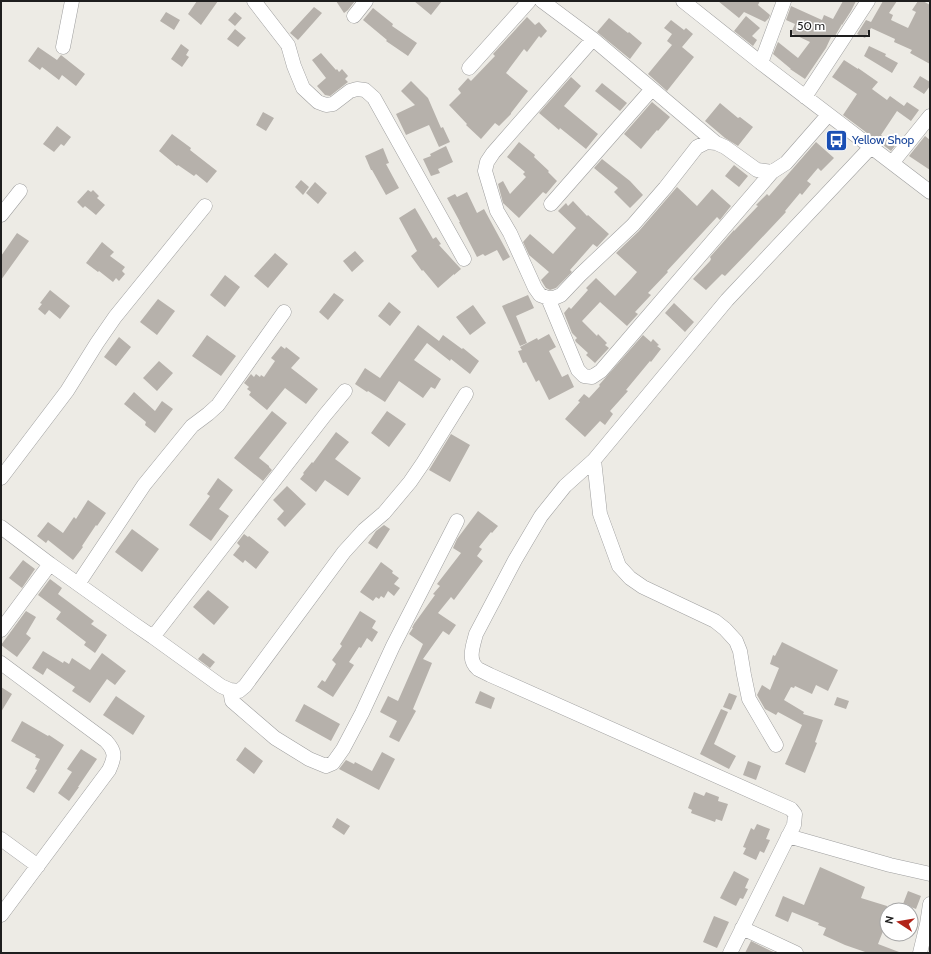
<svg xmlns="http://www.w3.org/2000/svg" width="931" height="954" viewBox="0 0 931 954" font-family="Cabin,sans-serif">
	<rect width="100%" height="100%" fill="#edebe5"/>
	<path fill="#b6b1ab" d="M197,1H218L201,25L188,14Z
		M336,1H355L348,10L344,13Z
		M414,1H442L431,15Z
		M718,1H760L758,5L770,15L769,18L765,22L744,12L739,18Z
		M843,1H856L851,11L842,25V24L835,36L832,35L826,48L805,79L790,69H791L773,54L778,42L798,58L810,42L791,33L795,24L786,20L791,6L822,20L824,15L833,19Z
		M883,1H897L889,13L893,15L891,20L908,28L916,12L912,10L918,1H923L930,5V64L910,53L912,50L894,42L895,39L871,28L865,38L857,34L866,20L871,22Z
		M314,7L322,13L298,40L290,33Z
		M373,8L393,24L392,26L417,43L408,56L386,41L387,40L363,20Z
		M166,12L180,20L174,30L160,21Z
		M235,12L242,18L235,26L228,20Z
		M746,16L760,28L752,36L757,40L753,46L734,31Z
		M527,17L535,25L539,22L547,31L541,38L539,36L527,52L524,49L506,73L528,91L511,113V114L499,126L495,123L481,139L466,125L467,124L449,105L461,93L458,89L468,78L471,81L495,56L493,54Z
		M609,18L628,33L629,32L642,43L630,59L597,32Z
		M671,20L684,30L686,28L693,34L682,47L694,57L667,91L648,74L672,45L667,41L672,34L664,28Z
		M235,29L246,38L238,47L227,39Z
		M181,44L189,50L186,55L189,57L182,67L171,59Z
		M869,46L886,54L885,56L898,63L892,73L864,56Z
		M38,47L57,60L61,55L85,74L76,86L62,75L59,80L42,67L40,70L28,61Z
		M321,53L336,70L337,69L339,72L342,69L348,76L345,79L348,82L330,96L325,95L317,86L326,78L312,60Z
		M844,60L858,69V68L878,82L872,89L887,100L890,96L904,106L907,102L919,110L911,121L897,111L881,135L895,146L891,151L843,115L857,94L832,77Z
		M920,76L930,82V86L924,94L913,87Z
		M571,77L581,86L564,106L598,134L586,149L560,128L559,130L539,113Z
		M411,81L428,98L441,128L443,127L450,142L439,147L429,125L406,135L396,114L415,105L401,91Z
		M602,83L627,103L620,111L595,91Z
		M652,102L670,117L658,131L657,130L641,149L624,134Z
		M720,103L738,118L740,117L753,127L738,146L725,138L705,121Z
		M263,112L274,118L266,131L256,125Z
		M57,126L71,137L64,146L61,144L54,152L43,144Z
		M172,134L191,148L190,150L217,171L207,183L196,174L194,176L178,165L177,166L159,151Z
		M925,136L930,140V170L909,156Z
		M519,142L535,155L534,157L549,171L548,172L557,181L546,194L543,192L519,218L503,203L498,184L503,181L510,194L526,177L523,174L525,172L507,157Z
		M816,142L834,158L821,171L818,168L807,181L811,184L802,195L800,193L785,211L786,212L752,248L725,276L722,274L706,290L693,279L710,261L711,259L710,257L734,230V231L758,206L756,205L767,194L769,196Z
		M446,146L453,162L438,169L440,173L431,176L423,159L431,156L430,154Z
		M383,148L389,163L386,164L399,188L386,195L372,170H371L365,156Z
		M602,159L630,181L643,195L630,208L614,192L618,188L594,168Z
		M734,165L748,176L739,187L725,176Z
		M301,180L309,187L303,195L295,187Z
		M315,182L327,193L318,204L306,193Z
		M677,187L697,206L712,189L731,206L720,220L717,217L667,271L668,272L648,293L651,295L635,312L638,314L627,326L600,302L582,321L597,336L598,334L607,343L605,345L609,348L595,363L586,355L588,353L576,342L575,340L577,338L572,333L564,313L569,307L571,309L588,290L586,288L596,278L615,296L631,279L637,272L616,253L639,231Z
		M88,190L91,192L93,190L99,196L97,198L105,205L96,215L85,206L83,208L77,202Z
		M467,192L477,213L484,209L510,257L503,261L497,250L485,256L483,254L477,257L459,222H460L447,198L455,194L457,197Z
		M573,201L587,216L588,215L609,234L597,247L593,244L570,270L572,272L556,288L550,290L546,288L544,285L541,280L549,272L529,255L523,242L530,234L553,254L576,228L558,211L566,203L568,206Z
		M415,208L433,239L436,237L441,244L439,245L461,269L454,275V274L438,288L423,270L422,271L411,256L417,251L399,218Z
		M17,233L29,241L1,280V256Z
		M102,242L114,252L110,256L125,267L122,271L125,274L119,281L116,278L113,282L99,271L98,272L86,263Z
		M355,251L364,261L352,272L343,261Z
		M275,253L288,264L268,288L254,276Z
		M225,275L240,287L225,307L210,295Z
		M50,290L70,306L60,319L49,310L45,315L38,309L42,304L40,303Z
		M334,293L344,300L328,320L319,312Z
		M528,295L534,308L516,316L527,343L520,346L502,306Z
		M158,299L175,311L157,335L140,322Z
		M389,302L401,312L390,326L378,316Z
		M674,303L694,322L685,332L665,313Z
		M473,305L486,323L470,335L456,317Z
		M418,325L439,341L443,335L462,349L463,348L479,361L470,374L451,359L450,361L427,343L414,360L441,379L435,389L431,387L423,398L399,381L385,402L368,391L367,392L355,384L365,368L380,378Z
		M549,334L556,347L549,351L562,377L568,374L574,387L549,400L539,380L536,382L526,362L523,363L518,351L522,350L520,347L537,338L538,340Z
		M207,335L236,356L221,376L192,356Z
		M643,335L651,342L653,339L659,345L657,346L661,349L651,362L650,361L626,390L628,391L610,411L613,414L605,425L600,421L585,437L565,419L580,402L578,401L584,394L589,398L600,386L599,385Z
		M119,337L131,347L116,366L104,357Z
		M281,346L285,349L286,347L300,358L291,368L318,389L306,404L285,388L267,410L249,395L251,392L247,389L249,387L244,383L251,374L254,377L256,374L260,377L261,375L264,377L275,361L271,358Z
		M159,361L173,373L157,391L143,378Z
		M134,392L155,411L162,401L173,409L155,433L145,425L146,422L124,404Z
		M272,411L287,423L259,458L269,466V467L272,470L263,481L234,458Z
		M387,411L406,424L389,447L371,433Z
		M336,432L349,442L335,459L361,478L348,496L325,480L316,492L300,479L304,474L303,473L312,462L313,463Z
		M451,434L470,445L450,482L429,470Z
		M218,478L233,490L219,509L229,516L211,541L189,525L210,496L207,494Z
		M287,486L306,504L285,527L277,519L284,511L273,500Z
		M88,500L106,513L97,526L96,525L82,546L83,547L73,560L48,540L46,543L37,536L48,522L63,533L74,517L76,519Z
		M478,511L498,526L492,533L491,532L479,547L482,549L477,556L483,561L454,600L451,597L438,613L456,625L449,635L443,631L423,659L432,663L413,709L416,711L399,742L389,737L397,721L380,712L388,696L398,701L423,644L409,634L413,628H412L414,624L435,595L433,594L440,586L437,584L461,553L453,548L457,539Z
		M384,525L390,529L377,549L368,543L376,531Z
		M132,529L159,549L142,572L115,552Z
		M244,534L248,537L249,536L269,552L256,569L245,560L243,563L233,555L240,546L237,543Z
		M23,560L35,569L22,588L9,578Z
		M381,562L393,571L392,573L399,578L394,584L400,588L394,596L388,591L384,598L381,596L379,599L376,597L373,601L360,592Z
		M50,579L62,588L58,594L94,621L91,624L107,635L95,653L84,645L86,642L56,619L61,612L38,595Z
		M208,590L229,607L214,625L193,607Z
		M26,611L36,617L26,634L31,638L17,657L1,645Z
		M360,611L376,621L372,628L378,632L372,642L367,638L361,648L359,647L349,662L354,665L333,697L317,687L322,680L325,682L336,664L332,660L342,646L340,644Z
		M782,642L838,670L828,691L816,685L812,694L795,686L794,688L791,687L784,700L804,712L803,714L823,720L815,742L817,743L805,773L785,764L802,725L778,712L776,715L765,709L757,695L762,685L770,690L779,668L770,664L773,655L775,656Z
		M43,651L63,663L64,661L69,664L72,658L90,670L102,653L126,671L115,685L107,679L90,703L72,691L75,687L47,668L43,675L32,668Z
		M203,653L215,662L210,668L198,659Z
		M1,687L12,694L1,712Z
		M480,691L495,698L491,709L475,703Z
		M729,693L737,696L731,710L723,707Z
		M116,696L145,716L133,735L103,715Z
		M837,697L849,701L846,709L834,705Z
		M304,704L340,724L331,741L295,721Z
		M721,709L728,712L714,744L736,756L729,769L700,754Z
		M22,721L48,736L49,735L64,745L34,793L26,788L37,770L35,769L40,759L35,757L36,755L11,741Z
		M245,747L263,761L254,774L236,760Z
		M81,749L97,759L78,787H79L69,801L58,793L72,772L67,769Z
		M382,752L395,759L379,790L339,769L346,760L354,764L355,762L372,771Z
		M748,761L761,766L756,780L743,775Z
		M694,792L704,796L706,792L719,797L718,801L728,804L722,821L716,819L715,822L691,813L692,810L688,808Z
		M337,818L350,826L344,835L332,827Z
		M757,824L770,829L766,839L770,840L764,853L760,851L756,860L743,854L746,848L743,847L751,828L754,830Z
		M820,867L865,887L861,898L887,906V927L885,926L878,944L899,952V953H868L845,945L823,935L826,928L818,925L819,923L792,912L788,922L775,916L783,896L804,905Z
		M734,871L749,879L745,888L748,889L743,899L740,898L736,906L720,898Z
		M908,891L921,896L916,909L903,904Z
		M714,916L729,922L717,948L703,942Z
		M751,941L771,951L776,953H745Z"/>
	<g fill="none" stroke-linecap="round" stroke-linejoin="round">
		<defs>
			<path id="minor" d="M254,1L288,45L294,66L303,88L318,102L326,105L333,104L350,91L357,89L365,90L374,98L464,259
				M542,1L593,39L716,143
				M683,1L761,63L930,192
				M354,16L366,1
				M593,39L493,153L487,162L485,171L497,211L510,233L535,288L540,295L548,298H554L561,295L580,275L633,225L665,188L697,147L707,142L716,143L725,147L757,170L765,171L772,172L786,163L828,115
				M63,47L72,1
				M761,63L784,1
				M469,68L529,1
				M805,97L868,1
				M892,163L930,116
				M551,204L652,89
				M1,215L20,191
				M548,298L578,370L584,376L592,377L601,371L772,172
				M594,460L600,514L619,566L630,578L643,587L715,621L725,629L736,641L740,651L744,675L749,699L776,745
				M1,478L67,391L97,343L115,317L205,206
				M1,527L50,564L1,630
				M50,564L134,624L153,637L325,415L345,391
				M78,584L144,485L192,426L208,414L218,405L284,312
				M153,637L221,686L230,690L239,691L245,686L344,552L364,530L384,513L410,482L423,463L466,394
				M1,663L106,741C116,752 115,757 109,770L1,915
				M230,690L232,701L275,738L309,759L326,766L333,763L343,749L362,713L393,646L457,521
				M788,836L890,865L930,874
				M1,839L38,866
				M742,928L796,953
				M730,953L794,825L795,814L791,809L490,675C486,673 482,671 478,669C467,660 473,646 476,634L515,560L541,516L565,486L594,460L727,300L871,147
				M920,953L927,924L930,904"/>
		</defs>
		<use href="#minor" stroke="#9f9f9f" stroke-width="15"/>
		<use href="#minor" stroke="#fff" stroke-width="14"/>
	</g>
	<defs>
		<symbol id="bus-square" viewBox="-11 -11 22 22"><rect x="-9" y="-9" width="18" height="18" rx="4" fill="#1a4fb4" stroke="#fff"/><path d="M-5-6H5V4H4V6H2V4H-2V6H-4V4H-5ZM-3.5-4V0h7V-4ZM-3.5 1.2v1.5H-2V1.2ZM2 1.2v1.5H3.5V1.2Z" fill="#fff"/></symbol>
	</defs>
	<g fill-rule="evenodd">
		<use href="#bus-square" x="824" y="128" width="25" height="25"/>
	</g>
	<g text-anchor="middle" stroke-width="4" stroke-linejoin="round" paint-order="stroke">
		<g font-size="12" fill="#164399" stroke="#fff" text-anchor="start">
			<text x="852" y="144">Yellow Shop</text>
		</g>
	</g>
	<rect width="931" height="954" fill="none" stroke="#1e1e1e" stroke-width="4"/>
	<g transform="translate(899 922) rotate(282)"><circle r="19" fill="#ffffff" stroke="#a5a5a5"/>
	<path d="M0-3L7 15L0 10L-7 15Z" fill="#b22319"/>
	<text y="-6" font-size="11" font-weight="bold" text-anchor="middle" fill="#1e1e1e">N</text>
	</g>
	<path d="M791 30v6h78v-6" fill="none" stroke="#1e1e1e" stroke-width="2"/>
	<text x="797" y="30" font-size="12" fill="#1e1e1e" stroke="#ffffff" stroke-width="3" paint-order="stroke">50 m</text>
</svg>
